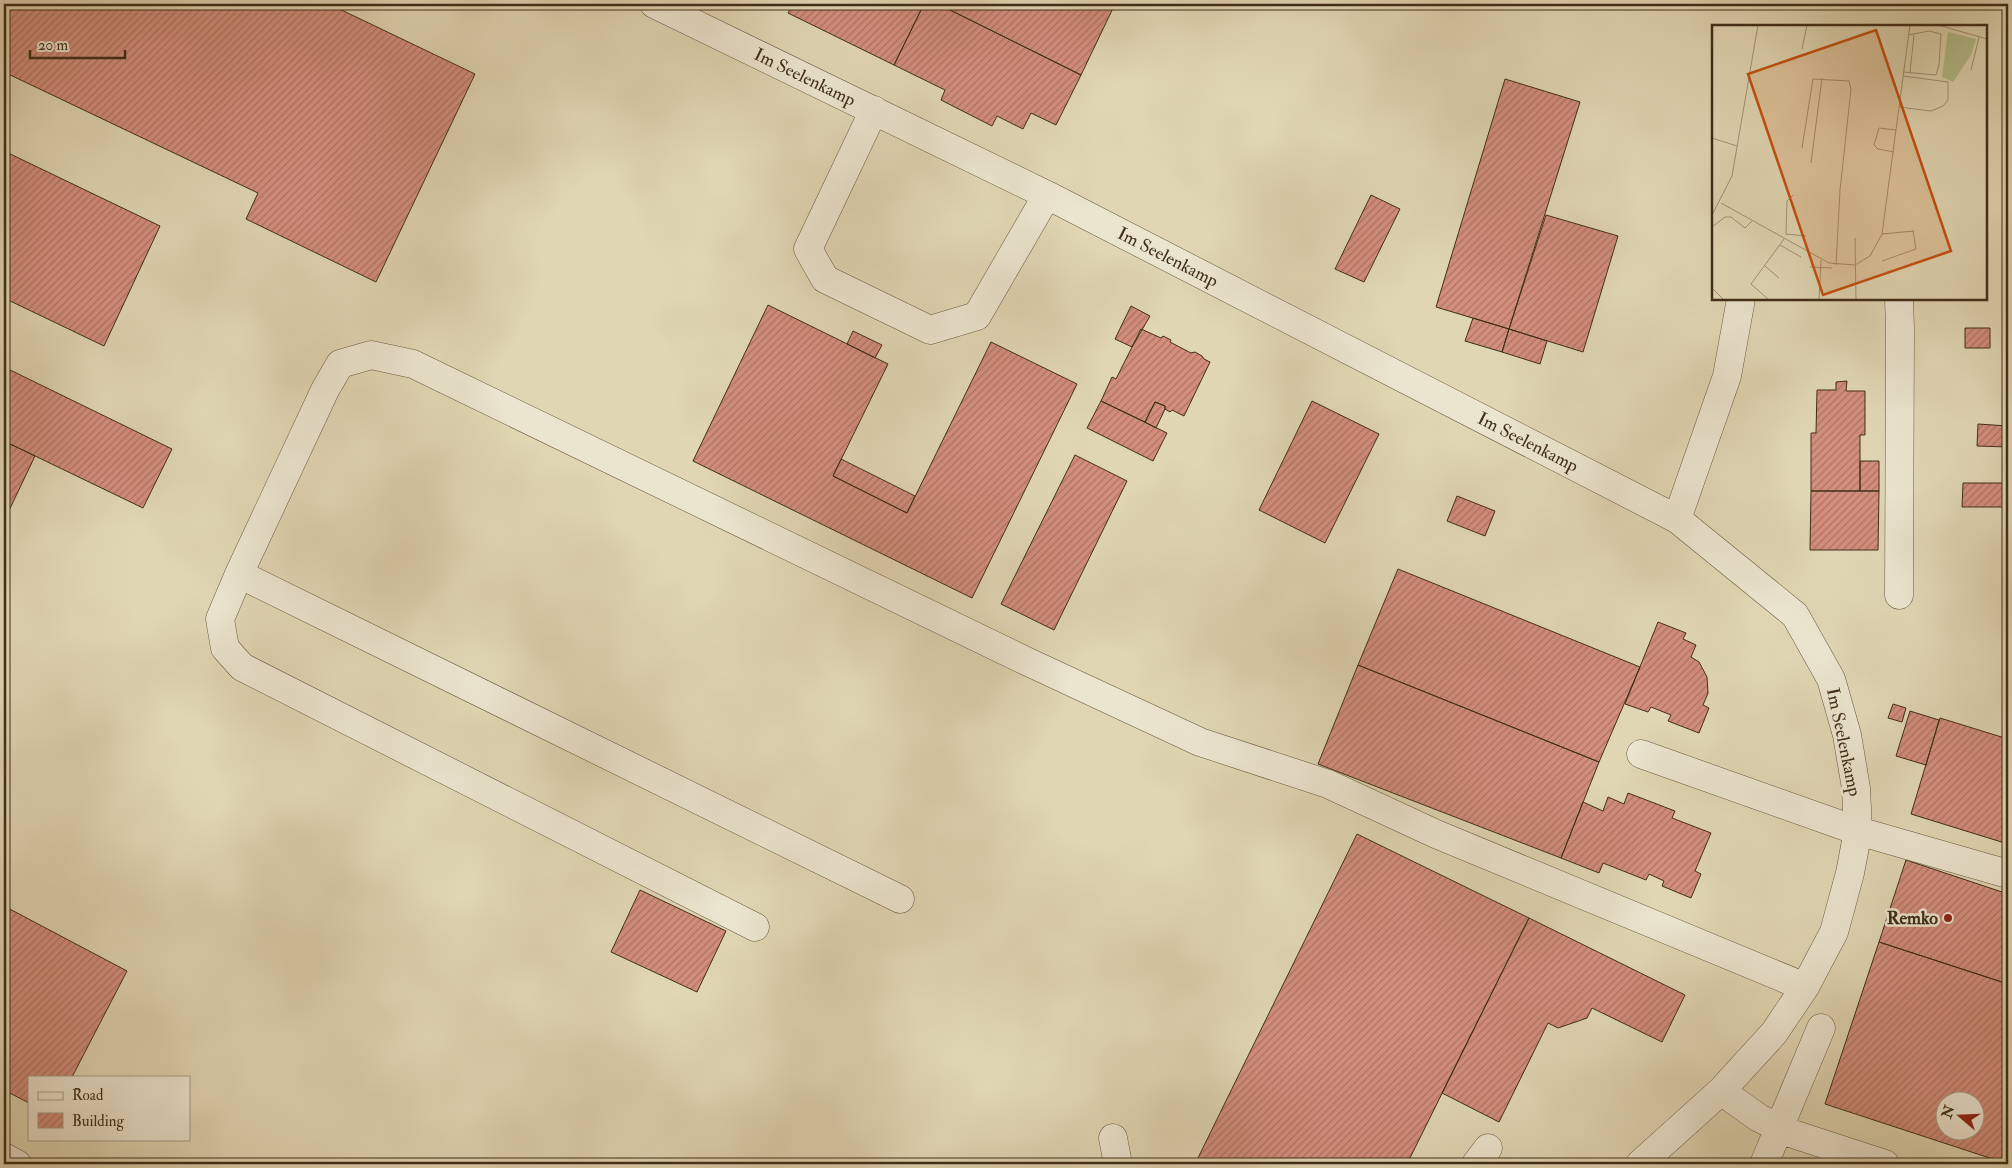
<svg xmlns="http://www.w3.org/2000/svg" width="2012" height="1168" viewBox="0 0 2012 1168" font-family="'IM FELL Double Pica',serif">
	<defs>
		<pattern id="building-hatch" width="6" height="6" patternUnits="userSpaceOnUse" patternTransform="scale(1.25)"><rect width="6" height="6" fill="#d38e7c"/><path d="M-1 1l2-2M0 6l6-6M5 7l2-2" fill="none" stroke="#ad7465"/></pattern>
	</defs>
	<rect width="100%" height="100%" fill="#e0d6b3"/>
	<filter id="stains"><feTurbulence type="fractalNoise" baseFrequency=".004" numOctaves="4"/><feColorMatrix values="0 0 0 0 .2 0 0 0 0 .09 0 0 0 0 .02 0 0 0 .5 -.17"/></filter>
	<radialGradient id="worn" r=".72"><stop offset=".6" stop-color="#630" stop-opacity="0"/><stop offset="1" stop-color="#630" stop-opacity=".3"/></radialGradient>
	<path fill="url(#building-hatch)" stroke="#402e18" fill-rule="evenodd" d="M4,4H329L475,74L376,282L246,219L258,193L4,72Z
		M793,4H924L894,65L788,13Z
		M924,4H938L1081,75L1056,125L1031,113L1023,129L997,116L992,126L941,100L945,90L894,65Z
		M938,4H1115L1081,75Z
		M1505,79L1580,102L1509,329L1436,307Z
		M4,151L160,226L104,346L4,298Z
		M1371,195L1400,209L1364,282L1335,269Z
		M1546,215L1618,236L1583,352L1509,329Z
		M768,305L888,364L833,476L907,513L991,342L1077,384L972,598L693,461Z
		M1131,306L1150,316L1132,347L1115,339Z
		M1473,318L1509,329L1502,352L1465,341Z
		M1965,328H1990V348H1965Z
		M1141,329L1161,338L1163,336L1171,340L1170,342L1191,353L1195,352L1202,356L1204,359L1210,362L1184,416L1172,410L1170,412L1165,409V406L1155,402L1145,422L1101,401L1112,377L1116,379Z
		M1509,329L1547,341L1540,364L1502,352Z
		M853,331L882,345L875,358L847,344Z
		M4,367L172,449L143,508L4,441Z
		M1847,381L1846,391H1865V435H1860V491H1811V433H1816L1817,390H1836V382Z
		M1101,401L1167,433L1153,461L1087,428Z
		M1312,401L1379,434L1325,543L1259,510Z
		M1155,402L1165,406V409L1156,428L1145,422Z
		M1978,424L2008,426V447L1977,446Z
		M4,441L35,456L4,521Z
		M1075,455L1127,481L1054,630L1001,604Z
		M841,459L915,496L907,513L833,476Z
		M1860,461H1879V491H1860Z
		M1963,483H2008V507H1962Z
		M1811,491H1879L1878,550H1810Z
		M1457,496L1495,511L1485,536L1447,521Z
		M1398,569L1640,667L1599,762L1358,665Z
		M1658,622L1686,633L1683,639L1696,645L1691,657L1699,662L1707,677L1708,693L1703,705L1709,708L1699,733L1668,721L1671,715L1651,707L1648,712L1625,704Z
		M1358,665L1599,762L1561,858L1318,764Z
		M1893,704L1906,708L1902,722L1888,718Z
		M1910,711L1939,720L1926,765L1896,756Z
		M1940,718L2008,739V844L1911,814Z
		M1628,793L1675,811L1672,818L1711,833L1695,871L1701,874L1691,898L1662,886L1664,881L1649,874L1646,880L1603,863L1599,873L1561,858L1583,802L1603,811L1608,797L1624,804Z
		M1357,834L1529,918L1407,1164H1195Z
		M1906,860L2008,894V984L1879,942Z
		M640,890L726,931L697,992L611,952Z
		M4,906L127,971L72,1077H29V1103L4,1090Z
		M1529,918L1685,995L1662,1042L1592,1008L1587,1018L1558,1028L1548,1023L1499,1122L1442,1093Z
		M1879,942L2008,984V1164L1825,1104ZM1944,1100H1974V1130H1944Z
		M1808,1158L1826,1164H1806Z"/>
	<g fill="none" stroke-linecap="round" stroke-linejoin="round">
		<defs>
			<path id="minor" d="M654,4L1047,195L1677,519L1795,615L1831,679L1847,735L1856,788L1858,831L1850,873L1834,932L1805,987L1774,1033L1721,1091L1640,1164
				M874,110L808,249L825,279L930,330L977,316L1047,195
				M1899,299L1900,328L1899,595
				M1677,519L1727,376L1741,299
				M239,574L900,899
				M1641,754L1858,831L2008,874
				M755,927L242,667L225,648L220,619L239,574L325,390L340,364L371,355L413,364L1026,661L1200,742L1328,784L1436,834L1805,987
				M1721,1091L1759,1118L1790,1133L1885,1164
				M1113,1138L1118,1164
				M4,1157L17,1164
				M1476,1164L1488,1148
				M1764,1164L1821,1028"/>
		</defs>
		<use href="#minor" stroke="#68583f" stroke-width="29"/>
		<use href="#minor" stroke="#ebe4ce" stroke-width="28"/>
	</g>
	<circle fill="#8f2418" stroke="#ebe4ce" stroke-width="2" cx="1948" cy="918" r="5"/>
	<g text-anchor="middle" stroke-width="5" stroke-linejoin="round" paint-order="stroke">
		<g font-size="18" fill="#402e18" stroke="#ebe4ce">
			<text transform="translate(805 77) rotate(26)" y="6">Im Seelenkamp</text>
			<text transform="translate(1168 257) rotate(27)" y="6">Im Seelenkamp</text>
			<text transform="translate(1528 442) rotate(27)" y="6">Im Seelenkamp</text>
			<text transform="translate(1844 742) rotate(78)" y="6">Im Seelenkamp</text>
		</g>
		<g font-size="18" font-weight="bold" fill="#402e18" stroke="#ebe4ce" text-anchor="end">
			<text x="1938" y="924">Remko</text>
		</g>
	</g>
	<g transform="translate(1712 25)">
		<rect width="275" height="275" fill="#e0d6b3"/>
		<path d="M236,7L264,14L259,30L241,57L230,52Z" fill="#b4bd8b"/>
		<path fill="none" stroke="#a09375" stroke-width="1" d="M226,0L275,14M90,24L95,0M259,45L267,12M191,47L224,50L227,40L229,9L217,6L196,10M198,47L202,10M187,82L219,86L231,81L236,75V57L191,51M0,113L25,121M90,123L101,54L137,56L139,64L128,165L124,240M182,127L166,124L162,120L167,103L184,105M99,138L110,53M9,178L117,238L143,240L158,231L170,209L198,0M0,190L20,151L46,0M0,202L13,192H19L33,203L40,196M74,208L75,176L81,170M73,209L94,211M170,209L202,206M143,213L144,275M68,220L89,232M170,236L204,224L201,206M53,241L67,253M98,242L120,243M0,263L12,275M57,275L39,259L72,214M107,275L109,235"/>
		<path fill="#c6500e" fill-opacity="0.15" stroke="#c6500e" stroke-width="2.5" d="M164,5L239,226L111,270L36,49Z"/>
		<rect width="275" height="275" fill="none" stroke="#402e18" stroke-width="2.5"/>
	</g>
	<rect width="2012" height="1168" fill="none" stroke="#e0d6b3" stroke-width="20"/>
	<rect x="5" y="5" width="2002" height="1158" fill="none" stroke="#402e18" stroke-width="2.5"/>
	<rect x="10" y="10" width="1992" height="1148" fill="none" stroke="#402e18"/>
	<rect x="28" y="1076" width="162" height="65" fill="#ebe4ce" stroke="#a79b85"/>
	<rect x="38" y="1092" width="25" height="8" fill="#ebe4ce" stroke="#a79b85"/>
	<text x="72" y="1100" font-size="15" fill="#402e18">Road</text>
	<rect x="38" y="1113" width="25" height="15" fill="url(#building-hatch)" stroke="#a79b85"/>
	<text x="72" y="1126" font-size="15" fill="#402e18">Building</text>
	<g transform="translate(1960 1116) rotate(289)"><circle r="24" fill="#ebe4ce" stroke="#a79b85"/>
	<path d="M0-4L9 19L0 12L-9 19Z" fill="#8f2418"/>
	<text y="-8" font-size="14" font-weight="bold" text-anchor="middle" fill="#402e18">N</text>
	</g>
	<path d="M30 50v8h95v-8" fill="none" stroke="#402e18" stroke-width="2.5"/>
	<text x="38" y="50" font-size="15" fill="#402e18" stroke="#ebe4ce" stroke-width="4" paint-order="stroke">20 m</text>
	<rect width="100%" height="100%" filter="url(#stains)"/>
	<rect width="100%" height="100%" fill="url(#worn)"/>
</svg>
